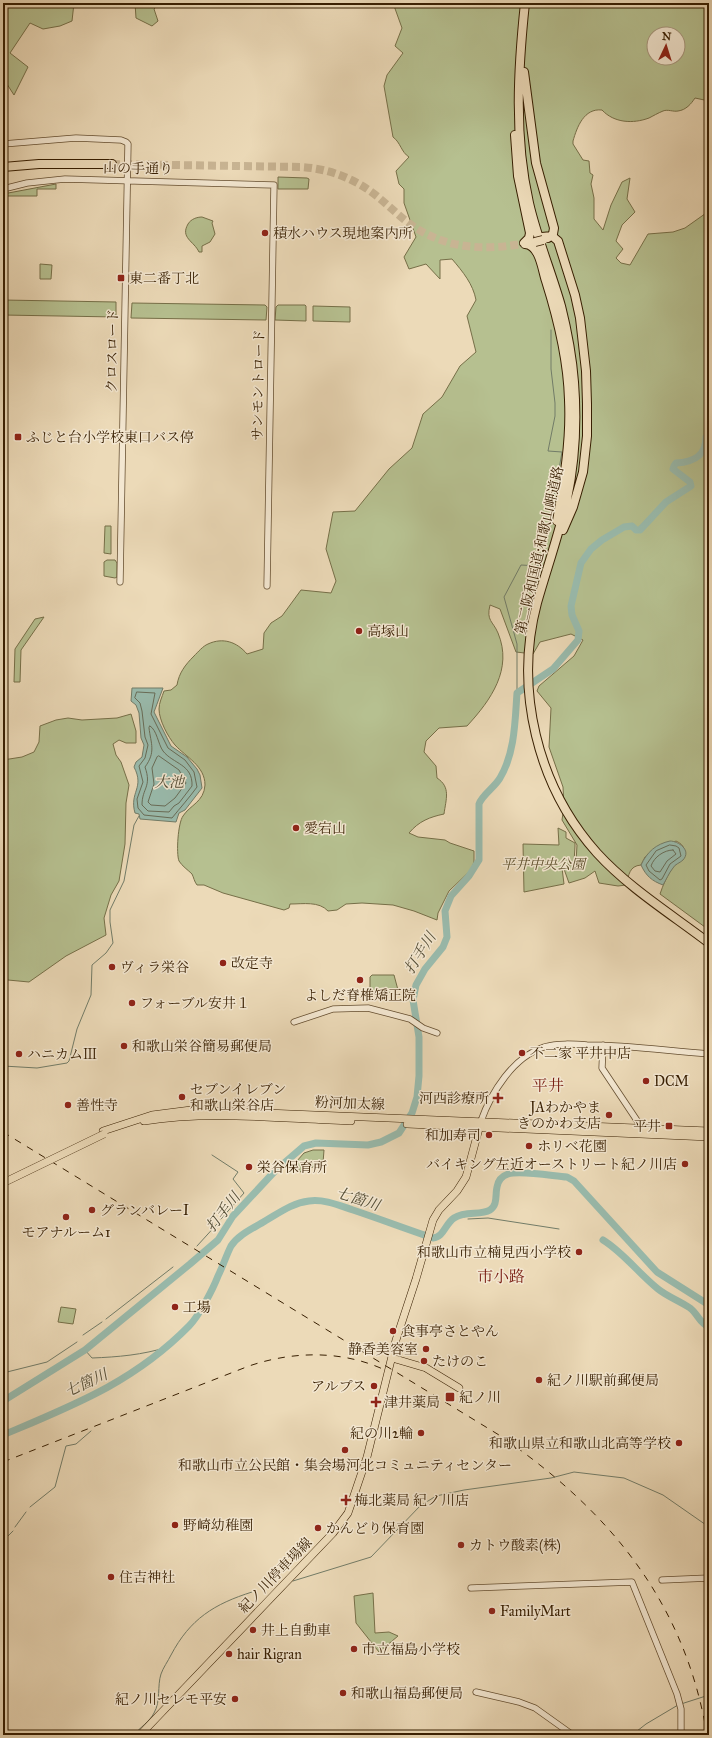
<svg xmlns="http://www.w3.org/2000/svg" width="712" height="1738" viewBox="0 0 712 1738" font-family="'IM FELL Great Primer','Noto Serif JP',serif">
	<rect width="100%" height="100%" fill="#ecdab8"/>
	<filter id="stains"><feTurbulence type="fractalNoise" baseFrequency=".005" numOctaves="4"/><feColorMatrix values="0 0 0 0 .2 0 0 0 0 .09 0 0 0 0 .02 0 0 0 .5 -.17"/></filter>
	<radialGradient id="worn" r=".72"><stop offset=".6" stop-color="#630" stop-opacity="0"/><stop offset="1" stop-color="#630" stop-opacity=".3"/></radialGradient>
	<path fill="#b6c090" stroke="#766f48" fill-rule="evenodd" d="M3,3H74L72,21L60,26L43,29L30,23L10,53L28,67L14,95L5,81L3,82Z
		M135,3H160L154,9L158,21L152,26L136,18Z
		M393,3H709V101L695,98C691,104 686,110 678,111C673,112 668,109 663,111C658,113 653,116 649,118C633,124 614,123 602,110C584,108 577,127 573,141V144L583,160L589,161L590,173L593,175L591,184L594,198V219L603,230L611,205L622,182L630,178L627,199L635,212L622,225L616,241L623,249L616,258L621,263L630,265L648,234L673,232L685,228L709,211V930L660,894C663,885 667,876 672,868C677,861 688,861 684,849C683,845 680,843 676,841L645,857L641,865C629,866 629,875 626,885L618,886L599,883L595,871L585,878L569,883L564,869L576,862L577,845L562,820L564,806L563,787L549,747L551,708L537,691L539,686L574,656L583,640L571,634L540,642L533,654L516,652L500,609L490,605C486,621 493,621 498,633C513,669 491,700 467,726L439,728L426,741L424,752L436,766L437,778C451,787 446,799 444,814C430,817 419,821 409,833L418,837L445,840L450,843L474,851V862L471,870L449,891L438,913L437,920L414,911L393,905L362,903L346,904L337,910L328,911C319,901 303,904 290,904L289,908L284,910L223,893L204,885H197C194,881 194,878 192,874C188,870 182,866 179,861C176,853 178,823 183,816C190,805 204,802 205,785C205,766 186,757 175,745C168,737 159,720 159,709C159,703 162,697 164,691L171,690L177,685C179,673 185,665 194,656C198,652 203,646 208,644C223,637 237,642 247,654L263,649L264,633L271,623L282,616L301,590L331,593L336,581L326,549L333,512L355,511L389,469L412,448L423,414L442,397L460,366L476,352L467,316L476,300C473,284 463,272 452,259L440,260V279L426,264L409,269L404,257L416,237L404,203V189L399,184L396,171L409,157C401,152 401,143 393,137L384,86L387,75L403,53L395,46L402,28ZM654,34H678V58H654Z
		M278,177L307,178L309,179L308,189H278Z
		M56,184V189H37V196H4L3,201V194Z
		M202,217L213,221L212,223L215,234L210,242L202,246V252H199C194,241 180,238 188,224C191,219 197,217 202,217Z
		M40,264L52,265L51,279H40Z
		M3,300L116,302V317L3,315Z
		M132,303L265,305L267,307L266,320L131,318Z
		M278,305H305L306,306V321L275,320L276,307Z
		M313,306L350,307V322L313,321Z
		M105,526H111V554L104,553Z
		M107,560H115L117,563V577L115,578L104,576V562Z
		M44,617L21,650L20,682H14L15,649L35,619Z
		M131,714L136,731V743H126L119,740L113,744L116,755L121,762L129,785L126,803L125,844L119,881L111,895L104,918L106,935L66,956L29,982L8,980L3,978V760L22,757L34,752L39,742L40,726L56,720L68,718L82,720L117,718Z
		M558,828L566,832V838L575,843V846L574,862L562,868L564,884L524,892L523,844L559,845Z
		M372,975H394L398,990L396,992L370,994V977Z
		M313,1150H324L323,1163L300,1172L296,1162L304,1153Z
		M61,1307L76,1309L73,1324L58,1322Z
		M373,1593L375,1633L389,1632L398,1636L379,1652L356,1623L354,1596Z"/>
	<path fill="#99bbad" stroke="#727c68" d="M132,688H163L154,712L171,746L187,757L197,769L200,775L202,788L185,810L179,813L176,822L140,819L139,814L135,813C129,792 145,788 134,767L136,762L142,757L144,745L141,738L139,713L136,705L131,701Z
		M670,841C678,841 692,850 683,860C680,863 675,864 673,868C669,873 666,880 663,885C652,881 646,876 641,865C647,852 656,844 670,841Z"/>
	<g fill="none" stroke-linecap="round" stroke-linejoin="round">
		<path stroke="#686c57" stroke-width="1" d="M137,692L155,693L151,714L168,748L185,760L194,772L197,787C189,798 180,808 172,818L144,815L138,808L137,799L143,782L139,766L145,758L148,745L145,737L142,711L140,703L135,698Z
			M150,726C157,730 158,744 163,751C173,764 193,764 192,786L179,803L174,806L169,812L148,811L142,805C142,788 152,787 145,767C156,752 151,744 149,728Z
			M159,756L179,770L186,783L175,798L165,806L151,805L148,802L154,784L152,768L157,757Z
			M670,845L676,846L679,848L681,856L670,864L662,879L660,880L649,871L646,865L656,851Z
			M673,850L676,854L667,861L660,872L655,871L651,866C654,857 664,850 673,850Z"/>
		<path stroke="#727c68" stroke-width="1" d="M517,693V644L504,597L521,565L539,566L549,526L562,452L548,451L555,416V403L551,369V330
			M3,1066L37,1068L67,1063L69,1061L77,1029L91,995L92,965L106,953L113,943L110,922V910L124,881L134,825L139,816
			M212,1155L238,1172L233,1179L244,1193L221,1219
			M462,1214L464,1217
			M468,1219L488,1218L559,1229
			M197,1246L218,1223
			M106,1319L173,1267
			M83,1335L102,1322
			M85,1350L92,1358C118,1357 142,1355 168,1347
			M3,1373L47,1362L77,1342
			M30,1507L55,1487L66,1446L76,1444L91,1431
			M15,1527L26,1512
			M3,1541L13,1531
			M293,1581L371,1557L420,1506L436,1496L464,1490L551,1478L574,1472L624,1478L663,1495L709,1527
			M681,1704L709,1695
			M133,1735C140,1728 150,1721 154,1713C161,1701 157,1686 161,1674C163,1668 168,1661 171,1655C190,1619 214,1604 252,1592
			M632,1735L646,1724L678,1705"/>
		<path stroke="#99bbad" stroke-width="7" d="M603,1240C624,1253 639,1274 658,1289C668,1297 680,1301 690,1308C698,1314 699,1323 709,1327
			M3,1401L85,1350L190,1264L218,1240L233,1216L275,1171L304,1146L316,1143L368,1145L381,1142L399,1133L412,1113L417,1097L419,1076V1037L413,1000L416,985L425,969L443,947L447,937L445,911L451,896L469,876L479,860V804C482,795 495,787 500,778C515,753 515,721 517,693L553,669L578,640L579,631L572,615L571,606L581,563L591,549L602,540L624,527L632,526L636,530H640L666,502L691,486L690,482L673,469L674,466L676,463C694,462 706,456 706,437L709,434
			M3,1435C74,1405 134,1382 189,1326C199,1316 213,1289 218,1276C223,1266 226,1256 231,1246C239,1234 254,1228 265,1221C279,1213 292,1203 309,1201C324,1199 338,1205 353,1210C380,1219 406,1229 433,1238C444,1237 445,1224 454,1218C466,1210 480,1216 490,1210C498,1205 495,1195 497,1187C498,1181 502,1176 508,1174C520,1170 553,1176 567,1177L574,1181L657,1272L709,1305"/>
		<path stroke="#c8b493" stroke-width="8" stroke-dasharray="8 4" stroke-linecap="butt" d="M112,164L302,167C330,169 356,179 378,197C389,206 399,216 410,224C443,248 482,251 521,244"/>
		<defs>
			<path id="minor" d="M3,144L76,138L121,140L126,142L128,144L120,582
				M3,189L27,183L65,179L274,185L267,586
				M294,1022L333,1009L368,1008L410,1019L423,1028L437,1033
				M603,1045L602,1068L638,1122L642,1131
				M481,1121C491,1093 513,1057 544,1047C558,1043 573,1044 587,1045C628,1045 668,1051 709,1054
				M662,1580L709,1578
				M471,1588L632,1582L677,1694L681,1709V1735
				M476,1692L519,1702L535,1708L570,1733L575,1735"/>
			<path id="major" d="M144,1121C210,1110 284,1119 351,1121
				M407,1124L709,1137
				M103,1131L152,1115L191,1110L709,1131
				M392,1358L426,1368L459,1388
				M140,1735L333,1533L348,1513L367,1457L396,1340L416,1279L433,1220L439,1210L457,1191L466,1177L481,1121"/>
			<path id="highway" d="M525,3C518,69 514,137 529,203C537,238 551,271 561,306C567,330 572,356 574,382C577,421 575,461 567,499C559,534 547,568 537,603C514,689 537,786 597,853C629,888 671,914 709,943
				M524,72L536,163L554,228L553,234L548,238
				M515,135L518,176L530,233L529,238L524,243
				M3,167L39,164H112
				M542,237L552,236L558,241L575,295L580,318L586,371L587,404V436L583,472L573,507L563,530
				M525,244C540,245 542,269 546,281C558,319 568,359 569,400C571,440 564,481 557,521"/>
		</defs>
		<use href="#minor" stroke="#644d2f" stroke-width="7"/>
		<use href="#major" stroke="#371e01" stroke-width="8"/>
		<use href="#highway" stroke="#371e01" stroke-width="10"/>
		<use href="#minor" stroke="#f3e7d1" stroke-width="5.5"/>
		<use href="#major" stroke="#ecdab8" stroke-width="7"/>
		<use href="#highway" stroke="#ecdab8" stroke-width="8"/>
		<path stroke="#371e01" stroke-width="1" stroke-dasharray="7 7" stroke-linecap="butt" d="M3,1132L499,1435C609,1510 685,1602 707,1735
			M3,1462L249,1366C293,1351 342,1350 385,1370"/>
		<defs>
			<path id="major-bridge" d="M3,1183L104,1134"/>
			<path id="highway-bridge" d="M535,242L543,240"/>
		</defs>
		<use href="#major-bridge" stroke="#371e01" stroke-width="8" stroke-linecap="butt"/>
		<use href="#highway-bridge" stroke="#371e01" stroke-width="10" stroke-linecap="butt"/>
		<use href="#major-bridge" stroke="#ecdab8" stroke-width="7"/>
		<use href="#highway-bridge" stroke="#ecdab8" stroke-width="8"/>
	</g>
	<g fill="#8f2418" stroke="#f3e7d1" stroke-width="1.5">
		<circle cx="265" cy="233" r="4"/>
		<rect x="117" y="274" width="8" height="8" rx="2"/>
		<rect x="14" y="433" width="8" height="8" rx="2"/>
		<circle cx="359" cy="631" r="4"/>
		<circle cx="296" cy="828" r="4"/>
		<circle cx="223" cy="963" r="4"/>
		<circle cx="112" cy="967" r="4"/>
		<circle cx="360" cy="980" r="4"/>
		<circle cx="132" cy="1003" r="4"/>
		<circle cx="124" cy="1046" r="4"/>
		<circle cx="522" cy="1053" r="4"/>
		<circle cx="19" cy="1054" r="4"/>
		<circle cx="646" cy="1081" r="4"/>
		<circle cx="182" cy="1097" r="4"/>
		<path d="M496 1092h4v4h4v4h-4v4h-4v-4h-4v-4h4z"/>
		<circle cx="68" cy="1105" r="4"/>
		<circle cx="609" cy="1115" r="4"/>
		<rect x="665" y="1122" width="8" height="8" rx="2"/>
		<circle cx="489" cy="1135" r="4"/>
		<circle cx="529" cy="1146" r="4"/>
		<circle cx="685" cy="1164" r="4"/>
		<circle cx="249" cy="1167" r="4"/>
		<circle cx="92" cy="1210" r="4"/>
		<circle cx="66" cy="1217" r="4"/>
		<circle cx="579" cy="1252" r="4"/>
		<circle cx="175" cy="1307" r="4"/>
		<circle cx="393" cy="1331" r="4"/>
		<circle cx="426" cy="1349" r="4"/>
		<circle cx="424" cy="1361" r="4"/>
		<circle cx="539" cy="1380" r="4"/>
		<circle cx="374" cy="1386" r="4"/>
		<rect x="445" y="1392" width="10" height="10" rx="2"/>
		<path d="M374 1396h4v4h4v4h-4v4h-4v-4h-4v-4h4z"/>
		<circle cx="421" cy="1433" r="4"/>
		<circle cx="679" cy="1443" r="4"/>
		<circle cx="345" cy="1450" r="4"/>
		<path d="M344 1494h4v4h4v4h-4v4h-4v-4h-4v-4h4z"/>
		<circle cx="175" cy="1525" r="4"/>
		<circle cx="318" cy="1528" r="4"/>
		<circle cx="461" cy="1545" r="4"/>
		<circle cx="111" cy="1577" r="4"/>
		<circle cx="492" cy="1611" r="4"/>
		<circle cx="253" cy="1630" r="4"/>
		<circle cx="354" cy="1649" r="4"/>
		<circle cx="229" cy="1654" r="4"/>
		<circle cx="343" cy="1693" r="4"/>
		<circle cx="235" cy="1699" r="4"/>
	</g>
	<g text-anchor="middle" stroke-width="3" stroke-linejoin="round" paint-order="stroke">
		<g font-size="14" fill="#371e01" stroke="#f3e7d1">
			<text transform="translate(138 168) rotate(1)" y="5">山の手通り</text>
			<text transform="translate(112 351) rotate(-89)" y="5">クロスロード</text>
			<text transform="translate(258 385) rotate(-89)" y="5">サンモントロード</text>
			<text transform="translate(539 550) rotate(-77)" y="5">第二阪和国道;和歌山岬道路</text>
			<text transform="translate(350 1103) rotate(2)" y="5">粉河加太線</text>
			<text transform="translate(275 1575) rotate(-46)" y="5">紀ノ川停車場線</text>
		</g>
		<g font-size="14" fill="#371e01" stroke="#f3e7d1" text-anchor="start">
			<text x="273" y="238">積水ハウス現地案内所</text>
			<text x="129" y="283">東二番丁北</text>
			<text x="26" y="442">ふじと台小学校東口バス停</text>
			<text x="367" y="636">高塚山</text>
			<text x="304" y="833">愛宕山</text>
			<text x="231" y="968">改定寺</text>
			<text x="120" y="972">ヴィラ栄谷</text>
			<text x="360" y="1000" text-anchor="middle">よしだ脊椎矯正院</text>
			<text x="140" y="1008">フォーブル安井１</text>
			<text x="132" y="1051">和歌山栄谷簡易郵便局</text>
			<text x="530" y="1058">不二家 平井中店</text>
			<text x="27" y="1059">ハニカムⅢ</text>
			<text x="654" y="1086">DCM</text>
			<text x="190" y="1094">セブンイレブン<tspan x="190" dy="16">和歌山栄谷店</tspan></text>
			<text x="489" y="1103" text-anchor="end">河西診療所</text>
			<text x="76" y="1110">善性寺</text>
			<text x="601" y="1112" text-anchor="end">JAわかやま<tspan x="601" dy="16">きのかわ支店</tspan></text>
			<text x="661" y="1131" text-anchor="end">平井</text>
			<text x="481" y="1140" text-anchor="end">和加寿司</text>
			<text x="537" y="1151">ホリベ花園</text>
			<text x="677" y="1169" text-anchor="end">バイキング左近オーストリート紀ノ川店</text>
			<text x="257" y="1172">栄谷保育所</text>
			<text x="100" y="1215">グランバレーI</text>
			<text x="66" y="1237" text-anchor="middle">モアナルーム1</text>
			<text x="571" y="1257" text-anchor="end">和歌山市立楠見西小学校</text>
			<text x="183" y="1312">工場</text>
			<text x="401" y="1336">食事亭さとやん</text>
			<text x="418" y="1354" text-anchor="end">静香美容室</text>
			<text x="432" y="1366">たけのこ</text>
			<text x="547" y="1385">紀ノ川駅前郵便局</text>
			<text x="366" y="1391" text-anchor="end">アルプス</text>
			<text x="459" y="1402">紀ノ川</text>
			<text x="384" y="1407">津井薬局</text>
			<text x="413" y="1438" text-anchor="end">紀の川2輪</text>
			<text x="671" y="1448" text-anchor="end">和歌山県立和歌山北高等学校</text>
			<text x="345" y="1470" text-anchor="middle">和歌山市立公民館・集会場河北コミュニティセンター</text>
			<text x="354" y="1505">梅北薬局 紀ノ川店</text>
			<text x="183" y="1530">野崎幼稚園</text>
			<text x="326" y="1533">かんどり保育園</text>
			<text x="469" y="1550">カトウ酸素(株)</text>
			<text x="119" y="1582">住吉神社</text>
			<text x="500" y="1616">FamilyMart</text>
			<text x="261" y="1635">井上自動車</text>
			<text x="362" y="1654">市立福島小学校</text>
			<text x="237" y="1659">hair Rigran</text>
			<text x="351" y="1698">和歌山福島郵便局</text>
			<text x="227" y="1704" text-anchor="end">紀ノ川セレモ平安</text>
		</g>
		<g font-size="14" font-style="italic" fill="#5d4f2c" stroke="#f3e7d1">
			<text x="543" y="869">平井中央公園</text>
		</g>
		<g font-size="15" font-style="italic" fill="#544d35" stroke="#f3e7d1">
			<text x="169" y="787">大池</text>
			<text transform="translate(420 953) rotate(-58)" y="5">打手川</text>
			<text transform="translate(358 1199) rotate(18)" y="5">七箇川</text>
			<text transform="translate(223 1212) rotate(-52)" y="5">打手川</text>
			<text transform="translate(86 1383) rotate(-25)" y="5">七箇川</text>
		</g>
		<g font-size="16" fill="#7a1f14" stroke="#f3e7d1">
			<text x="548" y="1091">平井</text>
			<text x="501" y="1282">市小路</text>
		</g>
	</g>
	<rect width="712" height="1738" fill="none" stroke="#ecdab8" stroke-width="16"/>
	<rect x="4" y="4" width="704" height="1730" fill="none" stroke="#371e01" stroke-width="2"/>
	<rect x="8" y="8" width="696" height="1722" fill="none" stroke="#371e01"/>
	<g transform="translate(666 46) rotate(4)"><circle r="19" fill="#f3e7d1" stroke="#a8977e"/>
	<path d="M0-3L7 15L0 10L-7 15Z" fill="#8f2418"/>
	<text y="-6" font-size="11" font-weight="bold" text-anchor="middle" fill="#371e01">N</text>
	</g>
	<rect width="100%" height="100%" filter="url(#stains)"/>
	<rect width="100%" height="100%" fill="url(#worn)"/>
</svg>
